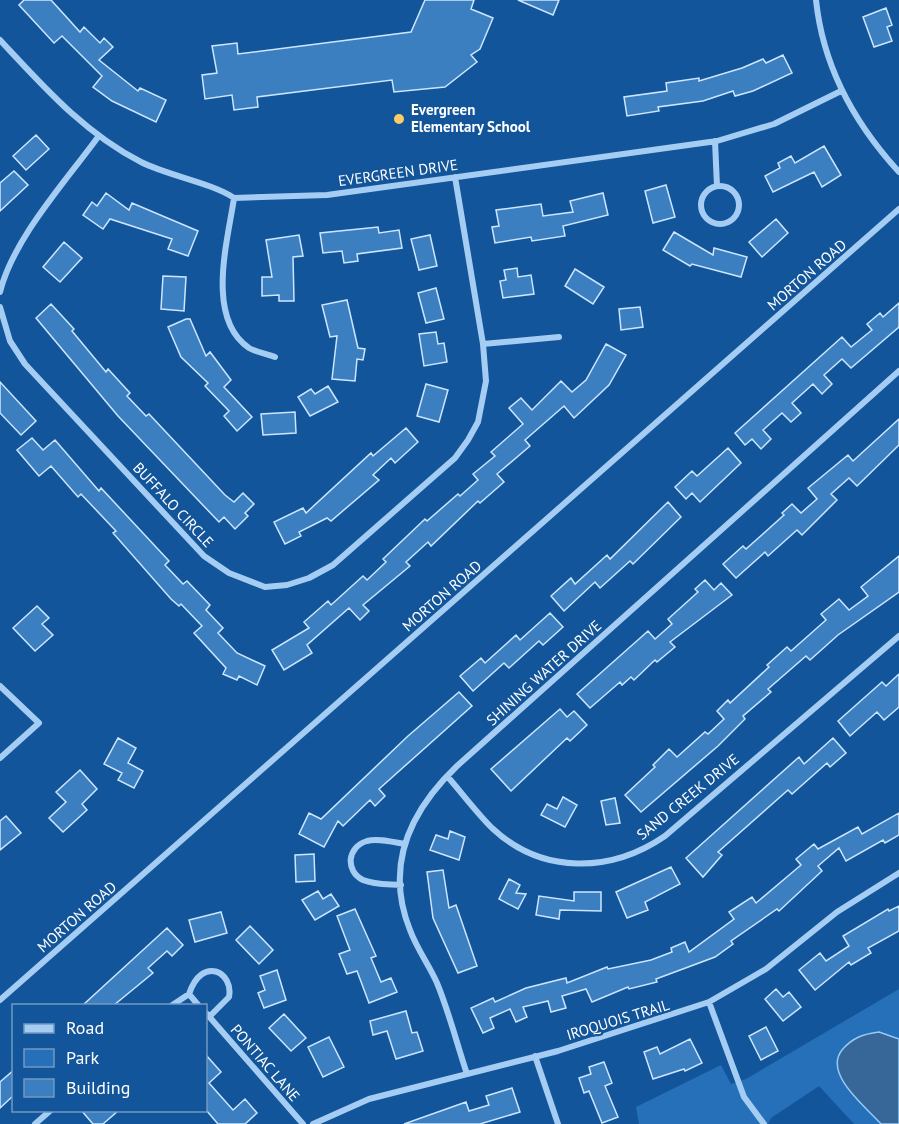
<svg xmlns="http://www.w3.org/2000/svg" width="899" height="1124" viewBox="0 0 899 1124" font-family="'PT Sans',sans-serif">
	<rect width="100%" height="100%" fill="#12559a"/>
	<path fill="#2570b8" d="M899,989V1124H854L819,1086L771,1118L768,1124H639L636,1107L721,1065L731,1084L746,1079Z"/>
	<path fill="#366798" stroke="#97c9f7" stroke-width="1.5" d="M879,1032L899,1039V1124H881C866,1107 823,1074 842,1050C852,1038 863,1034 879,1032Z"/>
	<path fill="#3b7fc1" stroke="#cde6fe" stroke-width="1.5" d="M24,0H51L80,32L84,27L100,43L104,38L113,47L99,60L138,91L140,88L166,100L156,122L112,101L93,87L102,76L62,36L54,43L19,5Z
		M425,0H474L471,9L493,18L480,49L471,55L477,62L445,87L394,92L392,80L257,97L258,107L234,110L232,95L205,99L202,75L217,73L212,46L237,43L238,54L411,32Z
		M518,0H559L553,15Z
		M886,8L892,25L887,27L892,41L874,47L863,17Z
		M783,55L792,73L753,91L735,96L733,91L703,101L658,107L659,111L627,116L624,97L667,91L666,83L699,78V81L742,68L763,59L766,63Z
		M36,135L49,149L26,170L13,156Z
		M824,146L841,175L822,187L814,172L773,192L765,176L780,168L778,163L791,156L795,163Z
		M14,171L28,185L0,211V183Z
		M666,185L675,217L653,223L645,191Z
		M106,193L129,210L132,203L198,231L188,256L168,249L172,239L110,219L103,229L83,215L92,202L97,206Z
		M603,193L608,215L563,226L565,236L532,241L531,237L495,243L492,227L499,226L496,210L541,204L543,216L573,212L570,201Z
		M776,219L788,233L762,257L749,242Z
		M378,227L379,233L399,230L402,248L357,254L358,261L344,263L342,251L323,253L320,233Z
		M674,232L713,255L714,248L747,257L741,277L692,264L690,266L663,250Z
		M299,235L303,256L293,257L294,301H279V295L262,296V277H272L266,240Z
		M430,235L437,266L419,270L411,239Z
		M64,242L82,258L60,282L43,267Z
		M517,268L518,277L531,275L534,294L503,298L500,281L506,280L504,270Z
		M575,269L604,287L593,304L565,286Z
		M163,276L186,277L184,311L161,309Z
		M436,288L444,319L426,323L418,293Z
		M347,300L358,348L365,349L363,360L357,359L355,381L332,379L337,336L330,337L322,305Z
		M899,303V327L851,368L842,359L824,375L832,384L822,394L813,384L792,403L801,413L791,422L782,413L763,430L771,439L761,449L752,439L745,445L735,433L842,337L851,347L872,330L867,324L880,313L883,317Z
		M51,304L74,329L72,331L106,372L108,369L130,393L127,396L146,416L149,414L225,495L234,502L243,493L254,504L245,513L248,516L235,529L224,517L219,522L118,416L36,318Z
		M640,307L643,327L621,330L619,309Z
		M186,319H190L206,356L210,352L231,380L224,387L252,417L237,431L224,416L229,411L205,386L208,383L181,357L168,327Z
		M436,332L438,344L444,343L447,362L424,366L419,334Z
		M606,344L626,355L609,385L574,418L564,406L525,440L530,446L497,474L504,482L480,503L478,501L431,546L428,542L406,562L410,566L363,605L369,611L360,620L349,608L307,645L312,653L284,670L272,650L309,628L304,622L328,601L331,605L363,576L367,580L386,562L383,559L425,519L427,521L458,494L460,496L478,480L473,474L495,456L491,452L523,424L509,408L521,398L532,410L561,381L572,392L586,380Z
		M0,382L36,421L21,435L0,413Z
		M426,384L448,390L439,422L417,416Z
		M328,386L338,402L310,416L298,397L311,389L315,394Z
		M295,412L296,433L263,435L261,414Z
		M899,419V445L857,486L849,478L831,494L837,500L802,535L797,530L768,556L765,552L736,578L723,564L743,546L746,549L784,515L782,513L792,504L801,513L817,499L808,488L848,455L853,461Z
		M406,428L418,442L395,463L391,458L373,475L379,480L331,521L327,518L299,532L301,536L285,544L274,522L303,508L306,513L371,453L373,456Z
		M32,438L43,450L55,440L99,491L101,488L169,561L165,565L183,584L187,581L210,605L206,610L223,628L218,633L237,653L265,666L257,685L239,676L237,680L223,674L226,668L194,633L202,626L181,604L179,606L171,599L113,533L116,531L81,494L78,497L51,466L39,476L17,450Z
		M728,448L741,463L700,502L692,493L686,499L675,487L692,471L697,476Z
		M668,502L681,517L633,564L630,561L600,588L595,582L564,611L551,596L571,578L575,584L607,555L610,559Z
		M899,556V592L838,635L810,660L806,656L768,689L771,692L743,716L745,719L718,746L641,812L625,795L655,767L653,765L669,749L677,757L705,732L708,734L724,719L717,711L728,700L730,703L769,667L767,665L787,647L791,651L826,620L821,614L839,599L849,610L868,596L861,587Z
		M705,580L714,590L721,583L732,595L670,642L675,647L657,662L655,660L634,680L631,677L622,685L620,682L590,708L577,694L648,631L655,639L672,624L668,619L698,592L695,589Z
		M37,606L49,618L42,624L53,635L35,651L13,628Z
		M550,613L563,627L543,645L539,641L509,668L504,663L473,691L460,676L481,658L485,663L516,635L520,640Z
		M899,674V707L884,720L877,712L850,736L838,721L882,682L886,686Z
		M459,692L472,706L379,789L385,796L375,806L370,800L343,826L338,821L324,847L299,834L309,813L321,819L408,736Z
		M560,709L567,717L574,711L587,725L570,741L567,738L511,791L491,769Z
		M118,738L136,748L128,763L143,771L134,788L118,780L122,773L104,764Z
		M833,738L846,753L830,767L827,763L792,794L788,790L718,852L722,855L703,877L686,858L799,757L804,764Z
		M80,770L97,789L82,804L87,810L63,832L49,818L66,802L56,792Z
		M563,797L577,805L565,827L541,815L547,804L557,809Z
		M615,798L620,823L606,825L601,801Z
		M899,813V835L885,843L883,840L846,861L839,848L818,866L822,871L779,911L777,909L731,941L733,944L715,957L656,979L657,982L629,989L628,987L592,1002L586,989L562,996L566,1008L551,1012L548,1001L523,1007L527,1017L516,1022L510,1009L490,1018L494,1028L483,1033L471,1008L493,998L495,1002L526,988L566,978L567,983L607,967L608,969L651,960L672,952L671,948L685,942L689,952L734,919L729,912L752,897L756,903L801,865L796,859L814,844L818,849L858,827L862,834Z
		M6,816L21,833L0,850V821Z
		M450,831L465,837L459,860L430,850L436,835L448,839Z
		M314,854L315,881L296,882L295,855Z
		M671,867L680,884L645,902L648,910L627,918L616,892Z
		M443,870L449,908L456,905L477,966L458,973L433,918L427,872Z
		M509,879L520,885L516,893L526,894L518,909L499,899Z
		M318,891L323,899L331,894L339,906L315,920L302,900Z
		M574,892H601V911L560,910L559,919L536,915L539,896L574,901Z
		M899,906V931L868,948L871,953L851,965L849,962L815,990L799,970L820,953L826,961L849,946L843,936L888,909L889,911Z
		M355,909L376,956L371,958L381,982L391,978L397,992L369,1003L357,971L347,974L339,954L350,950L337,916Z
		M221,912L227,933L195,942L189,920Z
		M250,926L273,950L259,964L236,940Z
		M167,928L183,945L172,956L167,951L148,968L153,973L114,1005H83Z
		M277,970L286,1000L264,1008L258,993L265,990L260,976Z
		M776,989L783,997L789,992L801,1007L783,1021L765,999Z
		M406,1011L412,1033L417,1032L423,1051L396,1059L387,1031L373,1035L370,1021Z
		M284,1014L306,1038L291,1051L269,1028Z
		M766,1027L778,1051L761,1060L749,1036Z
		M329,1037L344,1067L323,1077L308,1047Z
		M690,1039L702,1063L685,1071L684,1069L653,1079L644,1052L657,1047L660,1054Z
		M206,1055L221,1072L209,1083L233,1110L245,1099L257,1113L245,1124H218L206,1110Z
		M604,1062L612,1083L605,1086L618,1117L602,1123L589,1091L584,1093L579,1078L591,1074L589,1067Z
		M14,1070V1095L0,1108V1082Z
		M512,1088L520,1112L480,1124H404L466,1102L469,1111L489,1105L486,1096Z
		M81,1110H119L103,1124H93Z"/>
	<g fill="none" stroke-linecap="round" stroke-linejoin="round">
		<path stroke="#a5cdf4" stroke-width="6" d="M816,0C823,67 854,123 899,172
			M0,40C43,86 84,133 141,162C169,176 212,183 234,198L327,195L717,141L774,124L841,91
			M715,141L717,186
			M701 205a19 19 0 1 1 38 0a19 19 0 1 1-38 0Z
			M234,198C228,240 205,318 249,348C256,352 267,354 275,357
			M0,292C13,239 66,181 98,137
			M0,307L10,341L25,364L204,556L229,573L265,587L287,585L309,578L333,565L455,458L468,440L478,422L486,381L483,344L455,177
			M483,344L559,337
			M0,686L39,723L0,758
			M447,776C462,793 476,812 492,828C542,875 611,873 665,836L899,636
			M401,885C388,884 375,885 363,880C345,871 347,847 367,841C378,838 393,842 405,844
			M189,994C202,955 234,972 229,997L209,1017
			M0,1000L899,209
			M709,1002L744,1097L764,1124
			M171,1006L189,994L199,1006
			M206,1013L303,1124
			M535,1056L558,1124
			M467,1074C457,1044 449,1012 437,983C429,965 417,949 410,930C384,865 410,811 457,766L899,371
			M35,1124L51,1110
			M313,1124L369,1099L558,1051L709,1002L766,969L837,912L899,873"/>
	</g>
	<circle fill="#ffcb68" stroke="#12559a" stroke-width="2" cx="399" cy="119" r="6"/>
	<g text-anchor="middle" stroke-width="4.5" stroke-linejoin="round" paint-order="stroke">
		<g font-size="15" font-weight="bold" fill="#fff" stroke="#12559a" text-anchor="start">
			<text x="411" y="115">Evergreen<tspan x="411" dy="17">Elementary School</tspan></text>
		</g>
		<g font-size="15" fill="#fff" stroke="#12559a">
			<text transform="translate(398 173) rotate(-8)" y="5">EVERGREEN DRIVE</text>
			<text transform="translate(807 275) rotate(-41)" y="5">MORTON ROAD</text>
			<text transform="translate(173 505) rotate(47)" y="5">BUFFALO CIRCLE</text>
			<text transform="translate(442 596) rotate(-41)" y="5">MORTON ROAD</text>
			<text transform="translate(544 673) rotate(-42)" y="5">SHINING WATER DRIVE</text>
			<text transform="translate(688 797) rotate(-39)" y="5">SAND CREEK DRIVE</text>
			<text transform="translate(77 917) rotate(-41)" y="5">MORTON ROAD</text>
			<text transform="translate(618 1020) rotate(-17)" y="5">IROQUOIS TRAIL</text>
			<text transform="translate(265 1063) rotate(49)" y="5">PONTIAC LANE</text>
		</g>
	</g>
	<rect x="12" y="1004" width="195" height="108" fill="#12559a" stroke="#7199c2" stroke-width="1.5"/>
	<rect x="24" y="1024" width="30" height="9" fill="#a5cdf4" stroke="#7199c2" stroke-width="1.5"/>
	<text x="66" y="1034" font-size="18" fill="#ffffff">Road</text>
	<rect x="24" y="1049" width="30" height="18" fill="#2570b8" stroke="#7199c2" stroke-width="1.5"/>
	<text x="66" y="1064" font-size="18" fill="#ffffff">Park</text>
	<rect x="24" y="1079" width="30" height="18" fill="#3b7fc1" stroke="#7199c2" stroke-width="1.5"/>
	<text x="66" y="1094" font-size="18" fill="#ffffff">Building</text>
</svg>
